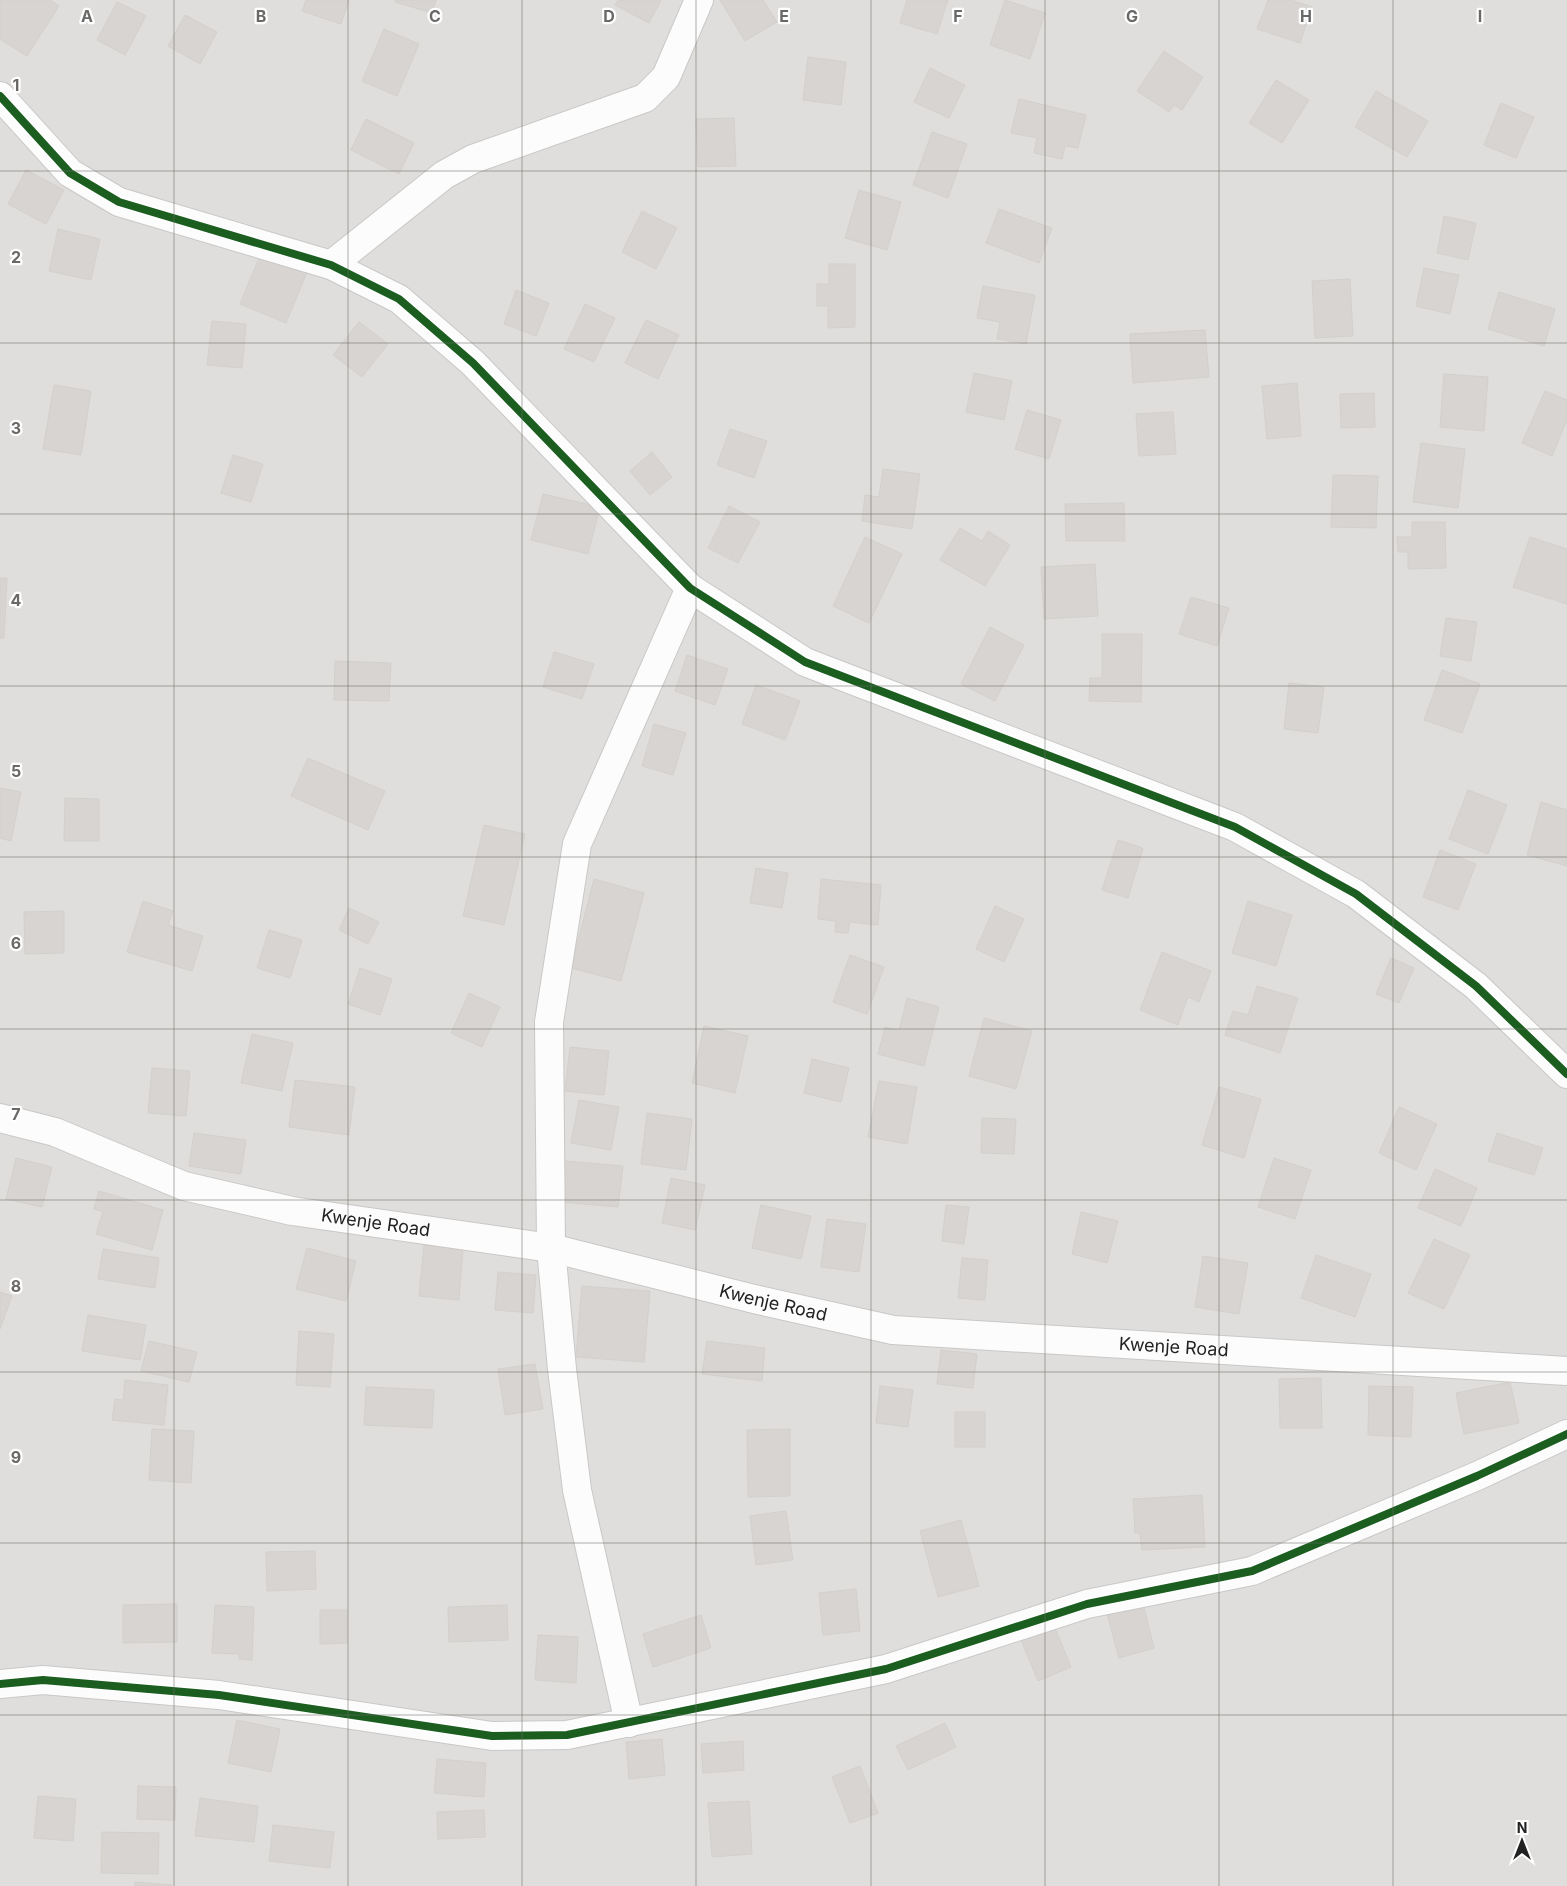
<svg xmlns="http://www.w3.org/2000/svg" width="1567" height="1886" viewBox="0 0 1567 1886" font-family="Inter,sans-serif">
	<rect width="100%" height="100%" fill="#f0eeeb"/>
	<path fill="#dfdedc" d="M0,0H1567V1886H0Z"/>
	<path fill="#d7d4d2" stroke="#d3d0cc" d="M0,0H50L59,6L27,56L0,39Z
		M306,0H349L341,24L302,11Z
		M395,0H436L432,13L395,2Z
		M618,0H661L649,23L615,5Z
		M720,0H763L777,22L745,41Z
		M907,0H948L937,34L900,23Z
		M1005,0L1045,13L1030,59L990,45Z
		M1268,0H1291L1312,7L1300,43L1257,29Z
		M117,2L146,16L125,55L97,40Z
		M185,15L217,32L200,64L168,46Z
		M384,29L419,44L397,96L362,81Z
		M1164,51L1203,77L1182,110L1174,105L1169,112L1137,91Z
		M808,57L846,62L841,105L803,100Z
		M930,68L965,85L949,118L914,102Z
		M1276,80L1309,100L1282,143L1249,123Z
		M1376,91L1428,121L1407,157L1355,127Z
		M1019,99L1086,115L1078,148L1065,146L1062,159L1034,153L1037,138L1011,133Z
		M1501,103L1534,117L1516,158L1484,145Z
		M734,118L736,166L698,167L696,119Z
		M366,119L414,143L399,174L351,150Z
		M932,132L967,144L948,198L913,185Z
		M26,170L64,190L46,224L8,204Z
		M859,190L901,202L887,250L845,238Z
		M999,209L1052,228L1039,263L986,243Z
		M642,211L677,228L656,269L622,252Z
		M1444,216L1476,223L1468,260L1437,253Z
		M58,229L100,239L91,280L49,271Z
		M261,253L307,272L286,323L240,304Z
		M829,264H855V327L828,328V306H817V284H829Z
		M1424,268L1459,275L1450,314L1416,306Z
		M1350,279L1353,336L1315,338L1312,281Z
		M983,286L1035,295L1026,344L997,339L1000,322L977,318Z
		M516,290L549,303L536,336L504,324Z
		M1499,292L1555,309L1544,346L1488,329Z
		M585,304L615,318L594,362L564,349Z
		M646,320L679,335L658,379L625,363Z
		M212,321L246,324L242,368L207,365Z
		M359,322L388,344L362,377L333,355Z
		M1205,330L1209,377L1133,383L1130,334Z
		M974,373L1012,381L1004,420L966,412Z
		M1444,374L1488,377L1484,431L1440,427Z
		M1297,383L1301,436L1267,439L1262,386Z
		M54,385L91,391L81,455L43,449Z
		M1545,391L1567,400V420L1552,456L1522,443Z
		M1374,393L1375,427L1341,428L1340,394Z
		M1027,410L1061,420L1049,459L1015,449Z
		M1173,412L1176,454L1139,456L1136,414Z
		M730,429L767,441L754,478L717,465Z
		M1421,443L1465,449L1458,508L1413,502Z
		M652,452L672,477L650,495L630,471Z
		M233,455L263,464L251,502L221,493Z
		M883,469L920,474L912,529L862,521L865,495L879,497Z
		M1333,475L1378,476L1376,528L1331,527Z
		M543,494L600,507L588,554L531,540Z
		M1124,503L1125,541H1066L1065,504Z
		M729,506L760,522L738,563L708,548Z
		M1412,522H1445L1446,568L1408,569V552H1398L1397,537H1412Z
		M960,528L982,541L988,531L1010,545L985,586L940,560Z
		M865,537L902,554L869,623L833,606Z
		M1530,537L1567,549V604L1513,587Z
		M1095,564L1098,616L1044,619L1041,567Z
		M0,578H7L4,638H0Z
		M1191,597L1229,608L1217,646L1179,634Z
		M1446,618L1477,622L1471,661L1440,656Z
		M990,627L1024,645L995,701L961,684Z
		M1102,634H1142L1141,702L1089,701L1090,678H1102Z
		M554,652L594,664L582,699L543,687Z
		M687,655L728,669L715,705L675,691Z
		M335,661L391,663L389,701L334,700Z
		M1442,670L1480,684L1462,733L1424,720Z
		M1289,683L1324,687L1318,733L1284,729Z
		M756,685L800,701L785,740L742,724Z
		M654,724L686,733L673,775L642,766Z
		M308,758L385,791L368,830L291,796Z
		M0,788L21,792L11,841L0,838Z
		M1468,790L1507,805L1488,854L1449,839Z
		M65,798L99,799V841H64Z
		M1541,802L1567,810V866L1527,855Z
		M484,825L525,834L504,925L463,916Z
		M1118,840L1143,848L1128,898L1102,890Z
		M1440,850L1476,864L1458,910L1423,897Z
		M756,868L788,873L782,908L750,903Z
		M594,879L644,893L621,981L571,968Z
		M821,879L881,885L878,925L850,922L848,933L835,932L836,921L818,919Z
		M143,901L173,911L168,925L203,936L192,971L127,952Z
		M1248,901L1292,915L1276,966L1232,953Z
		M995,906L1024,919L1004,962L976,949Z
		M349,908L379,922L368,944L339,930Z
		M64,911V953L25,954L24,912Z
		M269,930L302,940L290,978L257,968Z
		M1162,952L1211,971L1199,1002L1188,997L1178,1025L1140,1010Z
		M850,955L884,967L867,1014L833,1002Z
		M1391,958L1414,968L1399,1003L1376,994Z
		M360,968L392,979L380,1015L348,1004Z
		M1257,986L1298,998L1280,1053L1225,1035L1233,1011L1248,1015Z
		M469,993L500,1007L482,1047L451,1033Z
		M907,998L939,1007L924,1066L878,1054L885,1027L899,1030Z
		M984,1018L1032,1031L1016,1089L969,1076Z
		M704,1026L748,1036L735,1093L692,1083Z
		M252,1034L293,1043L282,1091L241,1083Z
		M570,1047L609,1051L604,1095L565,1091Z
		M812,1059L849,1068L841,1102L804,1093Z
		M152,1068L190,1071L186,1116L148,1113Z
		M295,1080L355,1087L349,1135L289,1127Z
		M879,1081L917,1087L907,1144L868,1137Z
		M1219,1087L1261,1099L1244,1158L1202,1145Z
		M579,1100L619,1107L611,1150L571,1143Z
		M1399,1107L1437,1124L1416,1170L1379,1153Z
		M647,1113L692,1119L686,1170L641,1164Z
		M982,1118L1016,1119L1014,1154L981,1153Z
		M194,1133L246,1140L241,1174L189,1166Z
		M1497,1133L1543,1148L1534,1175L1488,1161Z
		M16,1158L52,1167L42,1207L6,1199Z
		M1274,1158L1311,1170L1295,1219L1258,1207Z
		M565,1161L623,1166L618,1207L561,1202Z
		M1435,1169L1477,1188L1461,1226L1418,1208Z
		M671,1178L705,1185L695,1230L662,1223Z
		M99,1191L163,1210L152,1250L96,1234L103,1212L94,1209Z
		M761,1205L811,1216L801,1259L752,1248Z
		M946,1205L969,1207L964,1244L942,1241Z
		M1081,1212L1118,1221L1107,1263L1072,1254Z
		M827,1219L866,1224L859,1272L821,1267Z
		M1434,1239L1470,1255L1444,1309L1408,1293Z
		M424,1245L463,1249L459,1300L419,1296Z
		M307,1248L356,1261L346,1301L296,1289Z
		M103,1249L159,1258L155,1288L98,1279Z
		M1316,1255L1371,1274L1355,1317L1301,1298Z
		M1203,1256L1248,1263L1239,1314L1195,1307Z
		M962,1258L988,1260L985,1300L958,1298Z
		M498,1272L536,1275L533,1313L495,1310Z
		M582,1286L650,1291L644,1362L576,1357Z
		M0,1292L12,1296L0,1329Z
		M88,1315L146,1325L140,1360L82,1351Z
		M299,1331L334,1334L330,1387L296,1385Z
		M149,1341L197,1352L189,1382L141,1371Z
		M707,1341L765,1348L762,1381L702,1374Z
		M941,1350L977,1354L973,1388L937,1384Z
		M535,1364L543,1409L505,1415L498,1369Z
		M1321,1378L1322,1428H1280L1279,1379Z
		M125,1380L168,1385L164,1425L112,1420L115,1399L123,1400Z
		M1510,1382L1519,1423L1464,1434L1456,1393Z
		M880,1386L913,1390L908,1427L876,1423Z
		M1369,1386L1413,1387L1411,1437L1368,1435Z
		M366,1387L434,1390L432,1428L364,1425Z
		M955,1412H985V1447H955Z
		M152,1429L194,1431L191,1483L149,1480Z
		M790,1429V1496L748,1497L747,1430Z
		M1202,1495L1205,1547L1142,1550L1140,1533H1135L1133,1499Z
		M786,1511L793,1560L756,1565L750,1516Z
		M961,1520L979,1586L938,1597L920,1531Z
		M315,1551L316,1589L267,1591L266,1552Z
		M856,1589L860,1631L823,1635L819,1593Z
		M1142,1600L1154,1648L1119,1658L1106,1610Z
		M177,1604V1642L123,1643V1605Z
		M215,1605L254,1607L252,1660L239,1659V1654L212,1653Z
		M507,1605L508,1640L449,1642L448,1607Z
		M320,1610H347V1643L320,1644Z
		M701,1615L711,1648L653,1667L643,1634Z
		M1050,1616L1071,1667L1038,1681L1017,1630Z
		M538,1635L578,1637L576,1683L535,1680Z
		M237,1720L280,1729L271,1772L228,1763Z
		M945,1723L956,1747L908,1770L896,1746Z
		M662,1739L665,1775L629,1779L626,1742Z
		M743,1741L744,1770L703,1773L701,1744Z
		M437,1759L486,1763L484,1797L434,1793Z
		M860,1766L878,1813L850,1823L832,1777Z
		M138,1786L176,1787L175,1820L137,1819Z
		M38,1796L76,1799L73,1841L34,1838Z
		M200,1798L258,1806L254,1842L195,1836Z
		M749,1801L752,1854L712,1857L708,1803Z
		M484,1810L485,1837L438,1839L437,1812Z
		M273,1825L334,1832L330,1868L269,1861Z
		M102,1832L159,1833L158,1874L101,1873Z
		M135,1882L172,1885V1886H135Z"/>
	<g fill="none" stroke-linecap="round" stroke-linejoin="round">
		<defs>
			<g id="minor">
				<path d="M0,96L70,173L119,202L331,265L399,299L473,363L690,588L805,662L1235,827L1356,894L1476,986L1567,1074"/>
				<path d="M331,265L444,175L473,159L645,98L666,77L699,0"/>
				<path id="s1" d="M0,1118L55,1132L184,1186L292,1211L551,1248L754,1299L893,1330L1567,1371"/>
				<path d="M0,1684L43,1680L219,1695L492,1736L567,1735L886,1669L1087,1604L1252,1571L1477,1476L1567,1434"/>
				<path d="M629,1723L577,1490L562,1369L551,1248L549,1022L577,844L690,588"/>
			</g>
		</defs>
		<use href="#minor" stroke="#c9c8c7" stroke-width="30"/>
		<use href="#minor" stroke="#fdfcfc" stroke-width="28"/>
		<defs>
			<path id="cycleway" d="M0,96L70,173L119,202L331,265L399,299L473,363L690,588L805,662L1235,827L1356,894L1476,986L1567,1074
				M0,1684L43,1680L219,1695L492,1736L567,1735L886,1669L1087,1604L1252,1571L1477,1476L1567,1434"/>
		</defs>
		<use href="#cycleway" stroke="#fff" stroke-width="11"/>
		<use href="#cycleway" stroke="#1b5e20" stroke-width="8"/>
	</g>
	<path fill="none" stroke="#6a6968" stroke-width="1" stroke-opacity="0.55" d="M174,0V1886M348,0V1886M522,0V1886M696,0V1886M871,0V1886M1045,0V1886M1219,0V1886M1393,0V1886M0,171H1567M0,343H1567M0,514H1567M0,686H1567M0,857H1567M0,1029H1567M0,1200H1567M0,1372H1567M0,1543H1567M0,1715H1567"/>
	<g text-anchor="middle" stroke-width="4.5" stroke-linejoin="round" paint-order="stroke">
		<g font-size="18" fill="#222" stroke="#fff">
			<text dy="6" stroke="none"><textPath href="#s1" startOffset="392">Kwenje Road</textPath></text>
			<text dy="6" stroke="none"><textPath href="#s1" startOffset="798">Kwenje Road</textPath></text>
			<text dy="6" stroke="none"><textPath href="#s1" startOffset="1202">Kwenje Road</textPath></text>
		</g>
	</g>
	<g font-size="16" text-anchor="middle" font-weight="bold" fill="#6a6968" stroke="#fff" stroke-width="4.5" stroke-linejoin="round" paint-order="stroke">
		<text x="87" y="22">A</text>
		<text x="261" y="22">B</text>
		<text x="435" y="22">C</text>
		<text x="609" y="22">D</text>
		<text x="784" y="22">E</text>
		<text x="958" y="22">F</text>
		<text x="1132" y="22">G</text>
		<text x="1306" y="22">H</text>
		<text x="1480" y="22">I</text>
		<text x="16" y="91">1</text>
		<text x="16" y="263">2</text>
		<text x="16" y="434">3</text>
		<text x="16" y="606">4</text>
		<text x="16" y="777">5</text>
		<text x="16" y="949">6</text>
		<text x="16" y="1120">7</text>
		<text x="16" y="1292">8</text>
		<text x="16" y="1463">9</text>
	</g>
	<g transform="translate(1522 1841)" stroke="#ffffff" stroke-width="4" paint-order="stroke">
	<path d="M0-4L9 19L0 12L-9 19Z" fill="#222222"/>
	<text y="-8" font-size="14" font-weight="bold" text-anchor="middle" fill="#222222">N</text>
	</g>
</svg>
